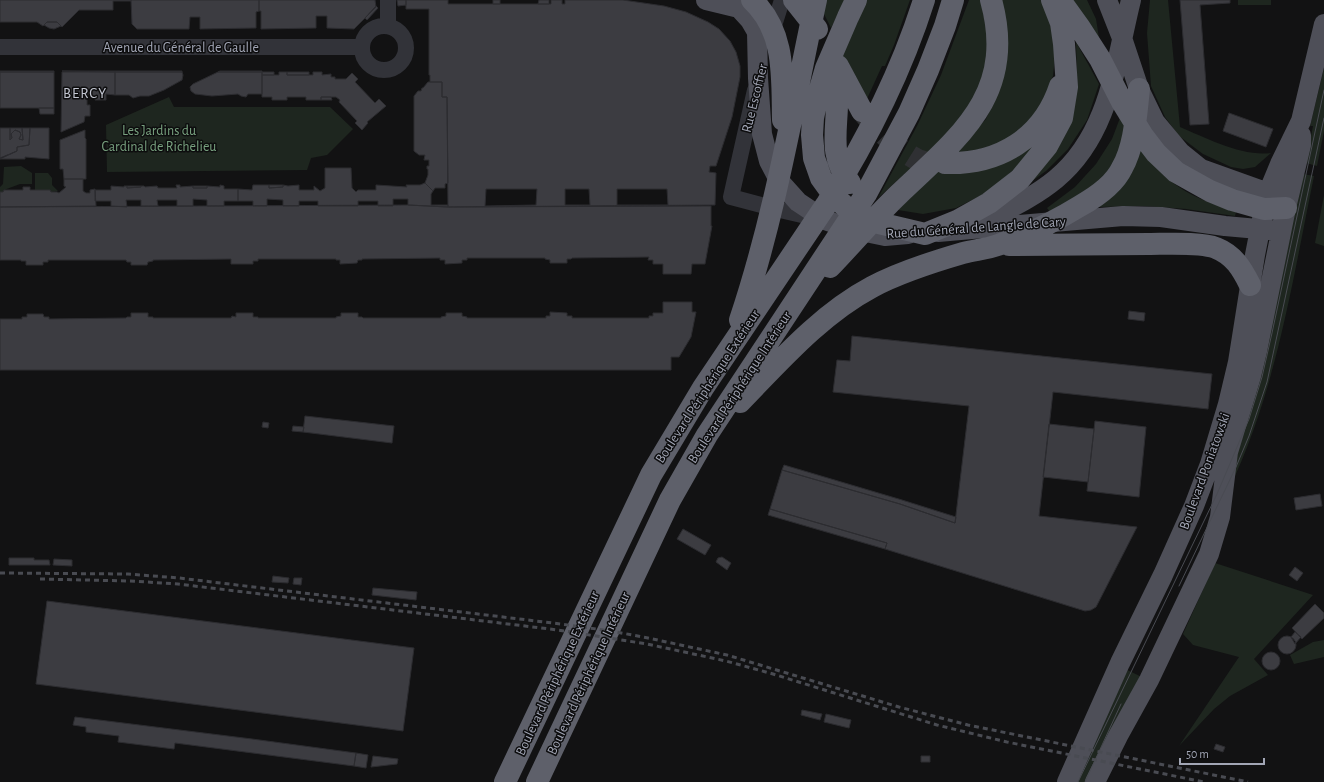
<svg xmlns="http://www.w3.org/2000/svg" width="1324" height="782" viewBox="0 0 1324 782" font-family="'Alegreya Sans',sans-serif">
	<rect width="100%" height="100%" fill="#121213"/>
	<path fill="#1e261f" d="M826,0H845L831,28L824,14Z
		M862,0H910L894,45L885,66H882L866,101L840,51Z
		M969,0H981L989,46L983,77L971,107L954,129L878,198L917,126L941,75Z
		M1001,0H1042L1050,19L1056,47L1053,76L1042,104L1025,127L1004,143L952,156L986,119L999,88Z
		M1068,0H1087L1096,19L1101,50Z
		M1150,0H1168L1180,127C1206,138 1243,157 1271,153L1255,167L1243,169L1231,167L1203,154L1179,136L1165,117L1151,86L1147,33Z
		M1238,0H1271V5H1238Z
		M1076,42L1099,84L1087,120L1068,149L1046,171L1021,189L1077,78Z
		M1324,68V131L1317,166L1306,163L1313,126H1310Z
		M169,97L174,107H330L353,129L327,155L311,158L307,170L107,172L106,125Z
		M1120,118L1125,126C1123,135 1122,147 1118,156C1106,184 1076,198 1051,213L1047,208L1075,187L1096,164L1112,139Z
		M1054,119L1036,150L990,191L956,208L923,214L898,210L936,172Z
		M1137,145C1150,161 1162,176 1179,187C1196,199 1217,205 1236,212L1235,216L1186,209L1144,206L1099,207Z
		M21,166L32,173V184H20L4,190L3,192H0V187L3,184L4,167Z
		M35,173H48L52,178V185L58,191L51,192L50,190H35Z
		M1303,174L1314,176C1292,283 1276,392 1228,491Z
		M1324,195V246L1315,243Z
		M1215,563L1313,595L1254,659L1268,675L1230,696L1214,709L1179,746L1239,657L1193,645L1183,634Z
		M1324,640V657L1294,664L1290,655L1313,642Z
		M1123,668L1144,678L1089,782H1072Z"/>
	<path fill="#3c3c41" stroke="#2c2c30" fill-rule="evenodd" d="M0,0H131V1H113V10H79L62,27L57,22H47L43,26L37,22H0Z
		M131,0H259V11L256,12V28L200,29V17H190L189,29H137L132,24Z
		M259,0H375L376,7L354,29L327,28V16H316V28L261,29V11H259Z
		M397,0H406V5L398,6Z
		M406,0H448V4H551V0H562V4H565V0H623L664,6L686,12L708,22L719,29L730,41L736,52L740,66V77L732,117L716,166H710L709,172L716,173L715,205L448,207L447,97H442V82H430V75H429V9H406ZM486,189H537L536,205L485,206ZM565,189H589L590,205H565ZM617,189H667L668,205H617Z
		M493,0H500V4H493Z
		M539,0H549V4H538Z
		M1180,0H1230V3L1200,5L1209,124L1190,125Z
		M376,6L378,8L367,20L365,18Z
		M47,22H57L61,26L54,29L49,28L44,25Z
		M0,71H54V72H0Z
		M62,71H115V72Z
		M115,71H182V72H115Z
		M220,71H262V72H218Z
		M0,72H54V108H0Z
		M62,72H115V95L106,94V100H95V97H91L89,94L85,99L87,100V105H90V116H85L84,122L61,132Z
		M115,72H182L183,75L182,80L164,90L149,96H140L133,98L129,95H115Z
		M218,72H262V94H248L246,97L241,96L238,94L212,96L195,94L191,91L190,87L193,84Z
		M262,72H274V75H262Z
		M279,72H287V75H313V72H322V75L331,74V77H335V79H346L352,73L358,79L355,82L375,103L379,99L386,106L367,122L368,123L362,130L355,123L357,121L339,102L340,100L336,97H321V100H306V97H287V100H272V97H262V75H279Z
		M287,72H309V75H287Z
		M428,82H442V97H447L448,183L445,184V188H435L433,191L425,183L428,175V169H427V166H429V160H424L425,155H419L414,151V96L418,91H421L422,88H423Z
		M321,97H331L332,100H321Z
		M39,108H54V114H40Z
		M1229,113L1273,129L1266,147L1223,131Z
		M0,128H10V140L12,138L11,134L15,130L20,132L21,135L19,139L23,140L22,128H30L29,145L17,147V151L0,158Z
		M10,128H22L23,140L19,139L21,135L20,132L15,130L11,134L12,138L10,140Z
		M30,128H49V159L25,157V159H0L17,151V147L29,145Z
		M85,130V138L86,139V179H64L63,169H60V140Z
		M325,168H351L352,188L356,192L358,190H376V185L407,187L406,185H420L425,183L433,191L431,194V205H448V207L408,205V199H393V206H378V201H358V206H318V201H299V206H283V200L267,199V206H253V201H238V189L252,190L253,185H269V188L283,187V185L288,186L299,185V190H314V186L320,191L325,188Z
		M64,179H83V191L86,193H90V190L95,189L96,206L0,207V192H3L4,190H23V187H30V190H50L51,192H57L59,193L66,187L64,186Z
		M176,185H180V187L193,186V188H207V186L220,187V185L224,186V189H238V201H224V206H207V200L193,199V206H177V200H157L158,206H141V200H126L127,207L111,206V201H95V190H111V186L124,187V186H127V188L141,187V186H144L145,187L157,186L158,188H177Z
		M269,185H283V187L269,188Z
		M127,186H141V187L127,188Z
		M193,186H207V188H193Z
		M408,205L448,207L711,206V226H712L705,264H692L691,274H663V264H653V260H648L649,257L572,258L571,259H567V263H550V260L545,259V258H467V260H462V263L445,264V260H440V258L362,259V260H358L357,263L340,264V260H336V259H258V261H253V264H231V259L153,260V261L148,262L147,265H131V262H127L126,260H48V262H43V265H26V261H21V260H0V207Z
		M663,302H692V312H696L691,337L679,357H671V370H0V319H22V317H27V314H43L44,317H49V319L126,318L127,317H131V313H148V317H153V318H231L232,316L236,317V313H253V317H258V318H336V317L341,316V313H358V317H362L363,318H441V317L446,316V313H462V316L467,317V318H546V316H550V312L567,313V316H572V318H649V316H653V313H663Z
		M1129,311L1145,313L1144,321L1128,319Z
		M852,336L1212,374L1208,409L1053,392L1039,516L1137,527L1096,607L1091,610L1085,611L885,549L887,543L770,509L782,470L900,504L955,523L969,406L833,392L837,360L850,361Z
		M305,416L394,426L392,443L303,432Z
		M1095,421L1146,427L1139,497L1087,491Z
		M263,422L269,423L268,428L262,427Z
		M1049,424L1094,429L1088,482L1043,477Z
		M293,426L304,427L303,432L292,431Z
		M784,465L902,500L956,517L955,523L900,504L782,470Z
		M1320,494L1322,506L1296,510L1294,498Z
		M770,509L887,543L885,549L768,515Z
		M683,529L711,545L705,555L677,539Z
		M722,557L731,563L727,570L716,562L718,558Z
		M9,558H34V560H49L50,565H9Z
		M54,559L72,560V566L53,565Z
		M1295,567L1303,573L1297,581L1289,575Z
		M273,576L289,578L288,583L272,582Z
		M294,578H302L301,585L293,584Z
		M373,588L417,592L416,600L372,595Z
		M47,601L414,648L403,731L36,684Z
		M1315,604L1324,613V618L1302,639L1292,628Z
		M1295,632L1301,637L1295,644L1291,637Z
		M1278 645a9 9 0 1 1 18 0a9 9 0 1 1-18 0Z
		M1262 661a9 9 0 1 1 18 0a9 9 0 1 1-18 0Z
		M802,710L822,714L820,720L801,715Z
		M826,714L851,720L849,728L824,722Z
		M75,717L252,739L356,753L354,766L175,743L174,749L118,742L119,736L86,732V727L73,725Z
		M1216,744L1225,747L1223,752L1214,749Z
		M356,753L368,755L366,768L354,766Z
		M373,756L398,759L397,764L371,767Z
		M921,756H930V762H921Z"/>
	<g fill="none" stroke-linecap="round" stroke-linejoin="round">
		<path stroke="#2f3033" stroke-width="22" stroke-dasharray="22 11" stroke-linecap="butt" d="M862,111C875,126 904,157 924,162C930,163 939,162 945,163"/>
		<path stroke="#323339" stroke-width="16" d="M388,25V0
			M362 48a22 22 0 1 1 44 0a22 22 0 1 1-44 0Z
			M771,35L782,0
			M0,47H362
			M755,90L731,197L780,210L819,219"/>
		<path stroke="#4e4f58" stroke-width="20" d="M706,0L739,8L750,20L757,32L758,78L762,134L769,161L780,182L798,202L825,220L851,229L885,236L908,234
			M1107,0L1122,38L1139,89L1155,122L1180,152L1201,169L1268,193L1278,201
			M980,224C1006,210 1033,198 1056,179C1110,134 1115,64 1131,0
			M938,232L1123,216L1161,217L1225,226L1281,231
			M1067,782L1120,663L1163,575L1194,506L1210,464L1228,404L1238,362L1255,255L1264,209L1268,193L1280,164L1301,121L1324,24
			M1095,782L1118,736L1149,680L1209,554L1220,517L1228,452L1251,376L1257,351L1286,208L1301,145V135"/>
		<path stroke="#5e606a" stroke-width="22" d="M752,0C786,32 782,77 783,120
			M794,0L817,29
			M856,0L848,17L826,68L817,99L813,118L812,135L814,158L821,178L834,196L849,210L866,220L925,234L957,221L989,203L1020,179L1047,146L1062,118L1067,87L1064,44L1061,23L1052,0
			M1060,0L1080,28L1100,59L1122,102L1143,136L1156,153L1176,172L1210,191L1232,200L1264,209L1286,208
			M838,66C838,80 838,93 837,106C836,136 830,157 850,183
			M839,68L862,111
			M945,163C999,165 1043,138 1060,86
			M1009,245C1056,245 1102,244 1149,244C1166,244 1202,242 1216,248C1234,255 1242,269 1250,285
			M830,267C853,243 875,217 899,194C960,136 1017,94 991,0
			M740,320C775,216 793,107 816,0
			M740,402C780,361 821,314 872,287C900,272 932,262 963,253C974,250 987,249 998,245C1027,235 1054,222 1080,206C1096,197 1114,185 1122,168C1135,145 1136,115 1139,89
			M505,782L651,475L703,388L826,205C867,140 901,73 924,0
			M537,782L670,500L707,435L866,194L909,113L928,70L945,26L953,0"/>
		<path stroke="#494b52" stroke-width="1" d="M1179,586L1236,467L1249,436L1267,382L1324,118
			M1078,782L1217,494L1249,419L1262,377L1272,333L1324,90
			M1085,782L1121,704"/>
		<path stroke="#494b52" stroke-width="3" stroke-dasharray="5 4" stroke-linecap="butt" d="M0,573L128,574L179,578L561,624L611,631L648,638L727,655L899,707L968,725L1248,782
			M40,579L130,581L178,584L558,630L647,644L726,661L773,674L937,725L1007,742L1204,782"/>
	</g>
	<g text-anchor="middle" stroke-width="3" stroke-linejoin="round" paint-order="stroke">
		<g font-size="14" fill="#a2a6b5" stroke="#0d0d0e">
			<text x="181" y="52">Avenue du Général de Gaulle</text>
			<text transform="translate(754 98) rotate(-76)" y="5">Rue Escoffier</text>
			<text transform="translate(976 227) rotate(-4)" y="5">Rue du Général de Langle de Cary</text>
			<text transform="translate(707 386) rotate(-57)" y="5">Boulevard Périphérique Extérieur</text>
			<text transform="translate(739 387) rotate(-57)" y="5">Boulevard Périphérique Intérieur</text>
			<text transform="translate(1204 471) rotate(-70)" y="5">Boulevard Poniatowski</text>
			<text transform="translate(557 673) rotate(-65)" y="5">Boulevard Périphérique Extérieur</text>
			<text transform="translate(588 673) rotate(-65)" y="5">Boulevard Périphérique Intérieur</text>
		</g>
		<g font-size="14" fill="#78a17f" stroke="#0d0d0e">
			<text x="159" y="135">Les Jardins du<tspan x="159" dy="16">Cardinal de Richelieu</tspan></text>
		</g>
		<g font-size="15" letter-spacing="1" fill="#c3c6d1" stroke="#0d0d0e">
			<text x="85" y="98">BERCY</text>
		</g>
	</g>
	<path d="M1180 758v6h84v-6" fill="none" stroke="#a2a6b5" stroke-width="2"/>
	<text x="1186" y="758" font-size="12" fill="#a2a6b5" stroke="#0d0d0e" stroke-width="3" paint-order="stroke">50 m</text>
</svg>
